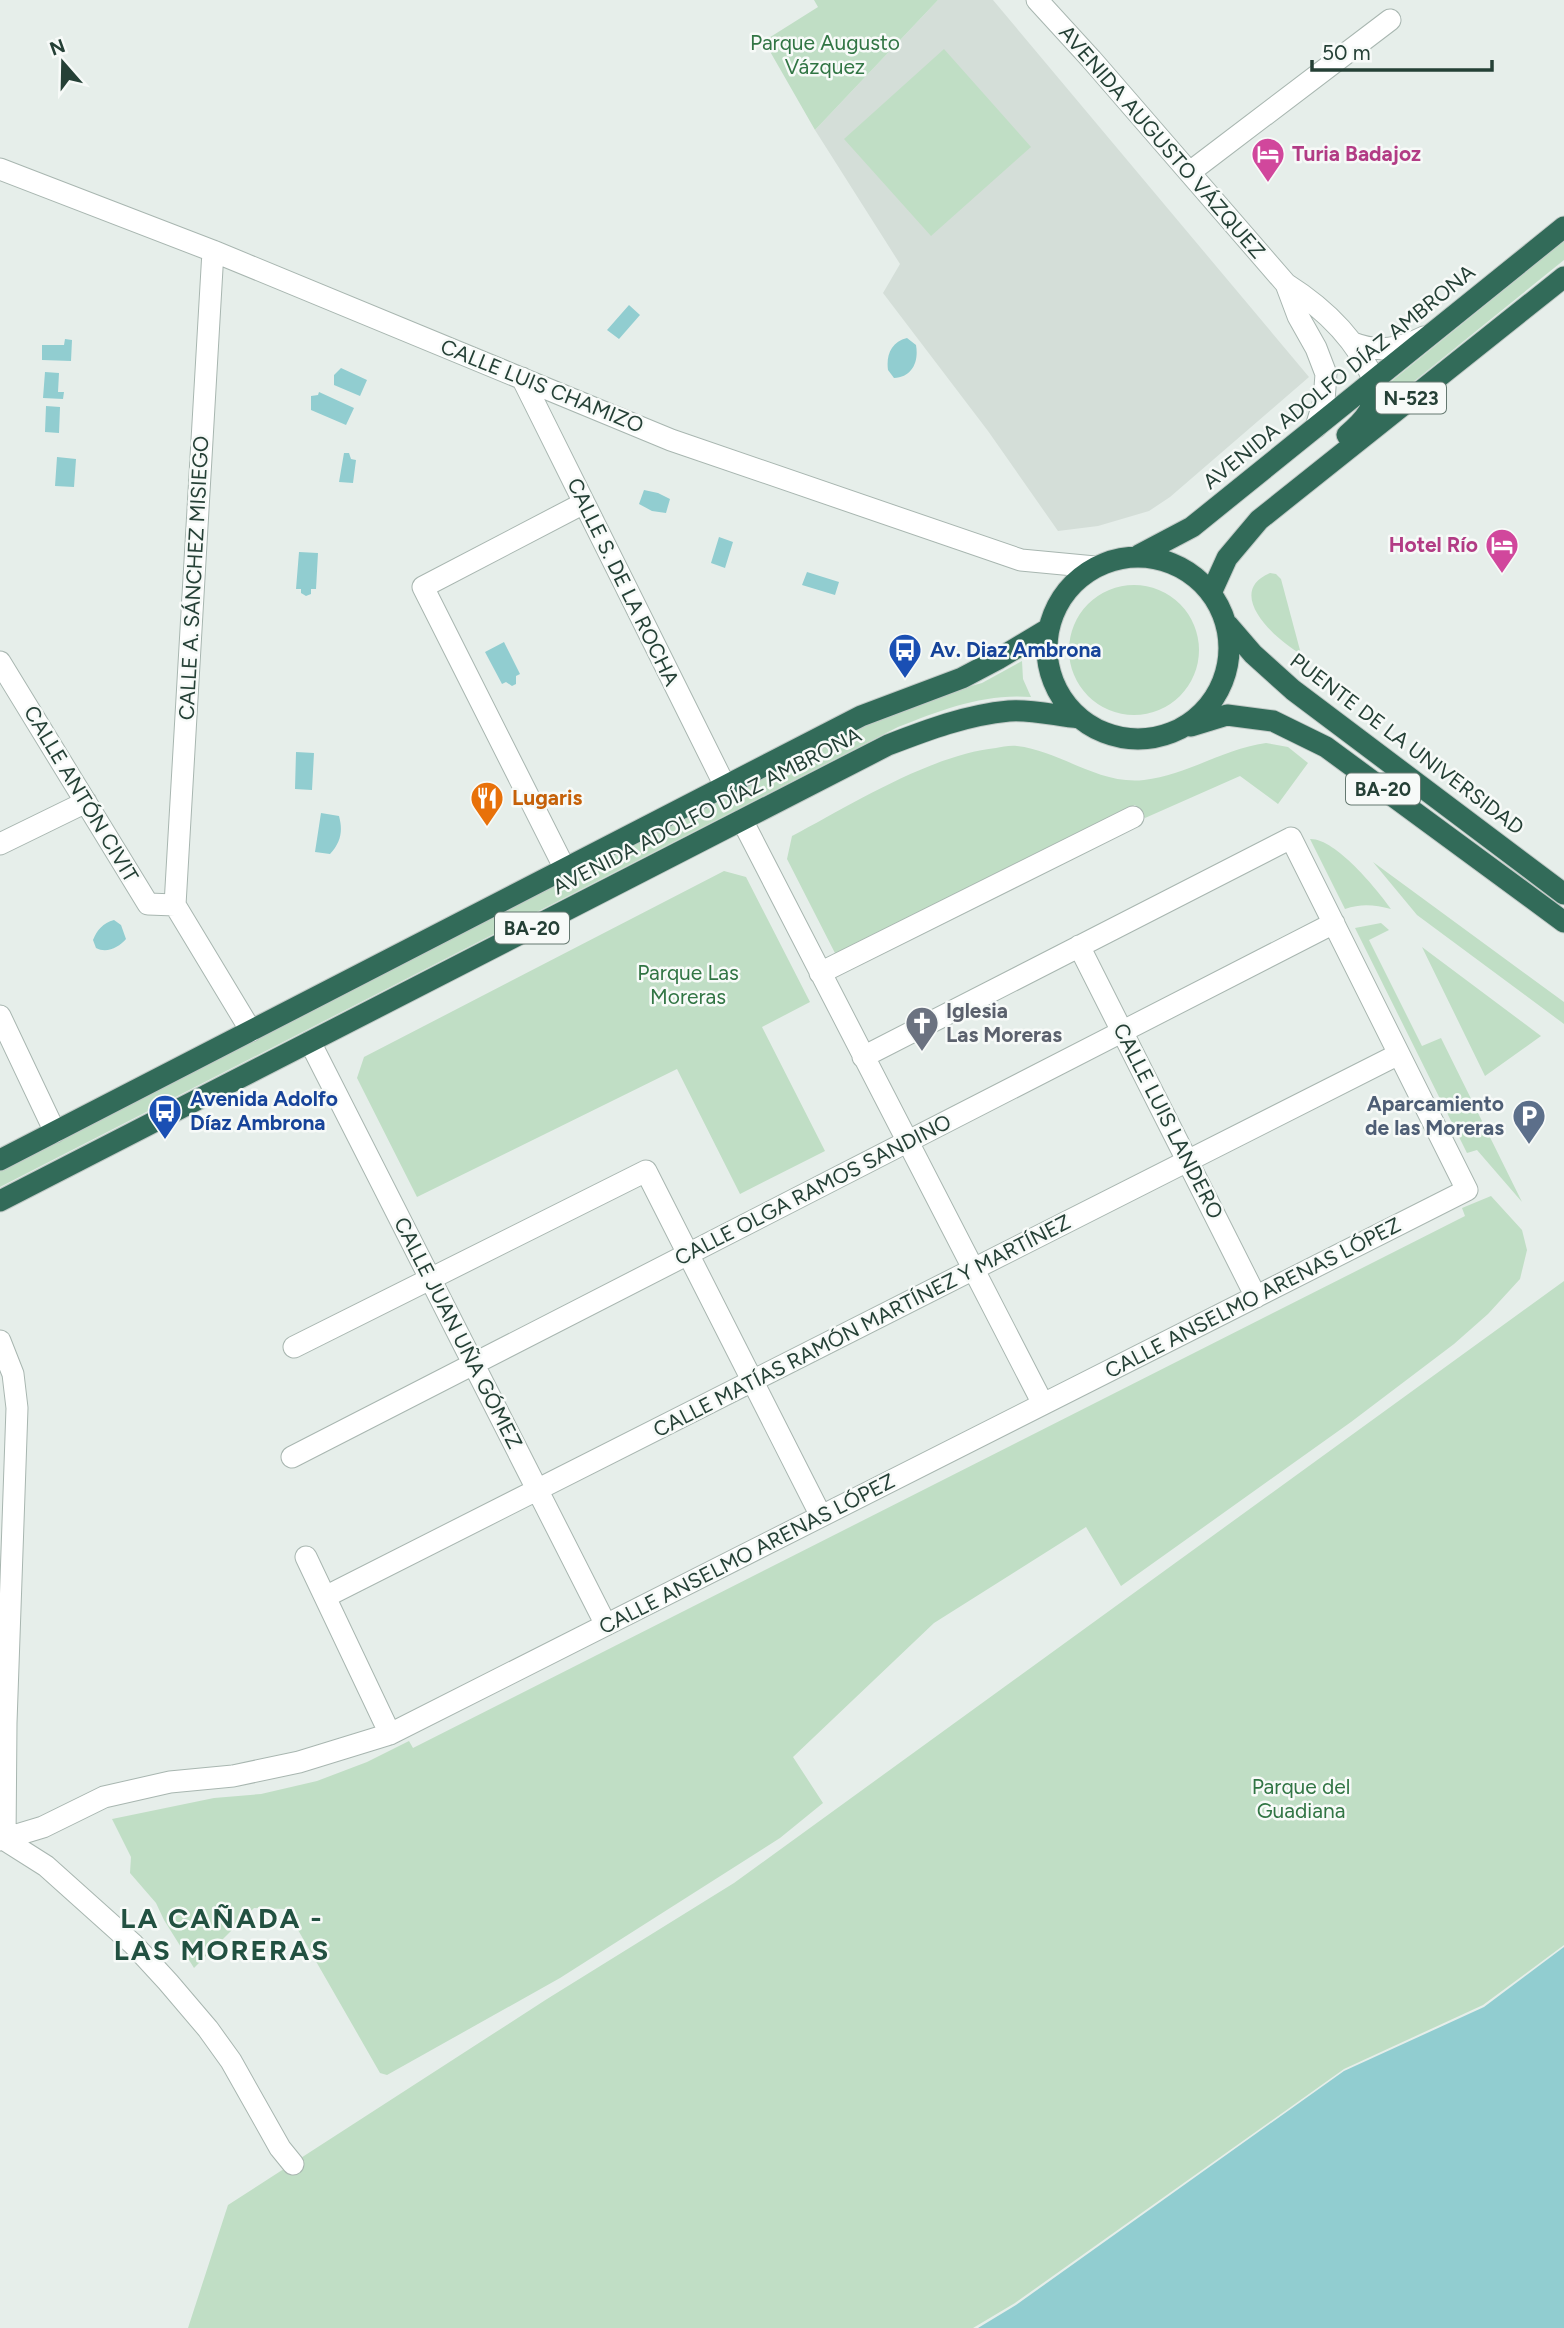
<svg xmlns="http://www.w3.org/2000/svg" width="1564" height="2328" viewBox="0 0 1564 2328" font-family="Figtree,sans-serif">
	<rect width="100%" height="100%" fill="#e6eeea"/>
	<path fill="#d4ded8" d="M938,0H993L1309,377L1170,497L1149,511L1098,526L1058,531L988,431L883,293L900,264L815,130Z"/>
	<path fill="#c0dec5" d="M814,0H938L815,130L764,41L818,7Z
		M944,49L1031,147L931,236L844,139Z
		M1564,241V260L1391,400L1382,389Z
		M1270,573L1276,574L1281,579L1301,654C1277,641 1223,593 1270,573Z
		M1069 650a65 65 0 1 1 130 0a65 65 0 1 1-130 0Z
		M1022,661L1023,679L1031,697C984,693 941,710 898,727L0,1187V1171L853,731L931,697L982,683Z
		M1266,743L1288,747L1308,763L1278,804L1240,776L1145,818L1135,805L837,957L787,859L792,836C851,805 930,755 996,748C1002,747 1010,745 1017,746C1061,751 1098,785 1144,780C1187,775 1223,749 1266,743Z
		M1310,839C1335,838 1377,889 1391,909C1375,905 1362,903 1345,909Z
		M1373,862L1564,1002V1024L1417,915Z
		M724,871L746,877L810,1002L762,1027L825,1151L740,1194L677,1069L417,1197L357,1078L364,1057Z
		M1381,923L1389,930L1369,940L1422,1046L1441,1038L1522,1202L1477,1150L1467,1153L1355,928Z
		M1422,947L1541,1036L1485,1076Z
		M1491,1196L1522,1230L1527,1250L1520,1279L1488,1314L1454,1344L1351,1422L1121,1586L1086,1527L934,1623L793,1757L823,1803L780,1838L560,1978L387,2075L380,2073L286,1909L254,1908L194,1968L164,1920L156,1903L130,1873L131,1857L112,1819L214,1798L261,1794L317,1781L367,1762L409,1741L413,1748L1465,1216L1462,1208Z
		M1564,1281V1945L1483,2005L1344,2069L1015,2303L973,2328H188L228,2205L547,1999L734,1883Z"/>
	<path fill="#91cdd0" d="M629,305L640,315L619,339L607,330Z
		M907,338L916,345C919,362 912,377 894,378L888,370C886,355 891,342 907,338Z
		M65,339L72,340L71,361L42,360V345H64Z
		M341,368L367,380L360,396L334,385V375Z
		M45,372L59,373L58,392H64L63,399L43,398Z
		M319,392L354,408L346,425L311,410V396L318,395Z
		M46,406L60,407L59,433L45,432Z
		M344,453H349L351,459L356,460L353,483L339,482Z
		M57,457L76,459L74,487L55,486Z
		M644,490L658,493L670,499L666,513L652,511L639,504Z
		M719,537L733,542L725,568L711,563Z
		M299,552L318,553L316,589H311V594L306,596L301,593V589H296Z
		M807,572L839,582L835,595L802,585Z
		M504,642L520,674L516,676V684L512,686L506,682L502,684L485,652Z
		M296,752L314,753L312,790L295,789Z
		M321,813L339,816C343,831 341,842 330,854L315,852Z
		M114,920L121,925L126,939C119,947 107,954 96,948L93,940C97,930 103,923 114,920Z
		M1564,1947V2328H978L1016,2305L1344,2071L1484,2007Z"/>
	<g fill="none" stroke-linecap="round" stroke-linejoin="round">
		<defs>
			<path id="street" d="M1037,0L1091,59L1286,284C1324,308 1356,338 1374,381
				M0,169L213,251L671,440L1021,560L1095,567
				M1190,172L1390,20
				M1286,284L1298,316L1316,348L1326,374L1324,401L1316,427
				M1353,343C1378,353 1400,349 1424,337
				M522,378L725,786
				M0,662L148,904L175,905
				M742,820L1043,1404
				M0,844L86,802
				M565,869L423,587L584,503
				M175,905L213,251
				M175,905L251,1031
				M1079,946L1256,1297
				M820,973L1133,817
				M0,1016L55,1132
				M310,1042L606,1625
				M0,1341L13,1374L17,1408L6,1723L5,1840L46,1866L133,1944L168,1982L208,2029L231,2061L280,2148L293,2164
				M294,1347L646,1171L821,1516
				M292,1457L1334,923
				M306,1557L390,1734
				M325,1597L1399,1054
				M0,1840L43,1827L104,1797L170,1782L233,1776L299,1762L390,1734L1467,1190L1291,838L863,1057"/>
			<path id="highway" d="M1347,435C1365,420 1378,405 1374,381
				M1139,555L1192,527L1564,227
				M1047 648a91 91 0 1 1 182 0a91 91 0 1 1-182 0Z
				M1212,591L1227,558L1259,520L1564,277
				M1228,625L1253,654L1293,690L1564,894
				M1191,726L1227,715L1273,721L1326,747L1564,922
				M0,1160L861,716L962,678L998,659L1048,629
				M0,1201L888,745C927,730 966,715 1009,711C1031,709 1057,716 1079,718"/>
		</defs>
		<use href="#street" stroke="#a8b6b0" stroke-width="23"/>
		<use href="#highway" stroke="#c2cac7" stroke-width="23"/>
		<use href="#street" stroke="#fff" stroke-width="21"/>
		<use href="#highway" stroke="#326b59" stroke-width="21"/>
	</g>
	<defs>
		<symbol id="hotel-pin" viewBox="-11 -11 22 30"><path d="M0 17L-7.5 6A9.5 9.5 0 1 1 7.5 6Z" fill="#d1479c" stroke="#f7faf8"/><path d="M-6-4.5h1.5V1H6V5H4.5V3h-9V5H-6ZM-4 0a1.8 1.8 0 1 1 3.6 0ZM.5 0V-2.5h3Q6-2.5 6 0Z" fill="#fff"/></symbol>
		<symbol id="bus-pin" viewBox="-11 -11 22 30"><path d="M0 17L-7.5 6A9.5 9.5 0 1 1 7.5 6Z" fill="#1a4fb4" stroke="#f7faf8"/><path d="M-5-6H5V4H4V6H2V4H-2V6H-4V4H-5ZM-3.5-4V0h7V-4ZM-3.5 1.2v1.5H-2V1.2ZM2 1.2v1.5H3.5V1.2Z" fill="#fff"/></symbol>
		<symbol id="restaurant-pin" viewBox="-11 -11 22 30"><path d="M0 17L-7.5 6A9.5 9.5 0 1 1 7.5 6Z" fill="#e8710a" stroke="#f7faf8"/><path d="M-5-6h1v4h1v-4h1v4h1v-4h1v5L-1.5 .5V6h-2V.5L-5-1ZM5-6V6H3V1.5H1.5Q1.5-4 5-6Z" fill="#fff"/></symbol>
		<symbol id="church-pin" viewBox="-11 -11 22 30"><path d="M0 17L-7.5 6A9.5 9.5 0 1 1 7.5 6Z" fill="#6b7280" stroke="#f7faf8"/><path d="M-1.2-6h2.4v3.5h3.3v2.4h-3.3V6h-2.4V-.1h-3.3v-2.4h3.3Z" fill="#fff"/></symbol>
		<symbol id="parking-pin" viewBox="-11 -11 22 30"><path d="M0 17L-7.5 6A9.5 9.5 0 1 1 7.5 6Z" fill="#5c6f8a" stroke="#f7faf8"/><path d="M-3.5-5.5H1a3.5 3.5 0 0 1 0 7H-1V5.5H-3.5ZM-1-3.4V-.6H.8a1.4 1.4 0 0 0 0-2.8Z" fill="#fff"/></symbol>
	</defs>
	<g fill-rule="evenodd">
		<use href="#hotel-pin" x="1249" y="135" width="38" height="52"/>
		<use href="#hotel-pin" x="1483" y="526" width="38" height="52"/>
		<use href="#bus-pin" x="886" y="631" width="38" height="52"/>
		<use href="#restaurant-pin" x="468" y="779" width="38" height="52"/>
		<use href="#church-pin" x="903" y="1004" width="38" height="52"/>
		<use href="#bus-pin" x="146" y="1092" width="38" height="52"/>
		<use href="#parking-pin" x="1510" y="1097" width="38" height="52"/>
	</g>
	<g text-anchor="middle" stroke-width="5" stroke-linejoin="round" paint-order="stroke">
		<g fill="#f7faf8" stroke="#647870" stroke-width="2">
			<rect x="1376" y="382.5" width="70" height="31" rx="5"/>
			<rect x="1346" y="773.5" width="74" height="31" rx="5"/>
			<rect x="495" y="912.5" width="74" height="31" rx="5"/>
		</g>
		<g font-size="19" font-weight="bold" fill="#254036">
			<text x="1411" y="405">N-523</text>
			<text x="1383" y="796">BA-20</text>
			<text x="532" y="935">BA-20</text>
		</g>
		<g font-size="21" fill="#317544" stroke="#f7faf8">
			<text x="825" y="50">Parque Augusto<tspan x="825" dy="24">Vázquez</tspan></text>
			<text x="688" y="980">Parque Las<tspan x="688" dy="24">Moreras</tspan></text>
			<text x="1301" y="1794">Parque del<tspan x="1301" dy="24">Guadiana</tspan></text>
		</g>
		<g font-size="21" fill="#254036" stroke="#f7faf8">
			<text transform="translate(1162 142) rotate(49)" y="7">AVENIDA AUGUSTO VÁZQUEZ</text>
			<text transform="translate(1339 377) rotate(-39)" y="7">AVENIDA ADOLFO DÍAZ AMBRONA</text>
			<text transform="translate(542 386) rotate(22)" y="7">CALLE LUIS CHAMIZO</text>
			<text transform="translate(194 578) rotate(-87)" y="7">CALLE A. SÁNCHEZ MISIEGO</text>
			<text transform="translate(623 582) rotate(64)" y="7">CALLE S. DE LA ROCHA</text>
			<text transform="translate(1407 744) rotate(37)" y="7">PUENTE DE LA UNIVERSIDAD</text>
			<text transform="translate(81 794) rotate(59)" y="7">CALLE ANTÓN CIVIT</text>
			<text transform="translate(707 811) rotate(-27)" y="7">AVENIDA ADOLFO DÍAZ AMBRONA</text>
			<text transform="translate(1168 1121) rotate(63)" y="7">CALLE LUIS LANDERO</text>
			<text transform="translate(813 1190) rotate(-27)" y="7">CALLE OLGA RAMOS SANDINO</text>
			<text transform="translate(1253 1298) rotate(-27)" y="7">CALLE ANSELMO ARENAS LÓPEZ</text>
			<text transform="translate(862 1326) rotate(-27)" y="7">CALLE MATÍAS RAMÓN MARTÍNEZ Y MARTÍNEZ</text>
			<text transform="translate(458 1333) rotate(63)" y="7">CALLE JUAN UÑA GÓMEZ</text>
			<text transform="translate(747 1554) rotate(-27)" y="7">CALLE ANSELMO ARENAS LÓPEZ</text>
		</g>
		<g font-size="21" font-weight="bold" fill="#b23c85" stroke="#f7faf8" text-anchor="start">
			<text x="1292" y="161">Turia Badajoz</text>
			<text x="1478" y="552" text-anchor="end">Hotel Río</text>
		</g>
		<g font-size="21" font-weight="bold" fill="#164399" stroke="#f7faf8" text-anchor="start">
			<text x="930" y="657">Av. Diaz Ambrona</text>
			<text x="190" y="1106">Avenida Adolfo<tspan x="190" dy="24">Díaz Ambrona</tspan></text>
		</g>
		<g font-size="21" font-weight="bold" fill="#c56008" stroke="#f7faf8" text-anchor="start">
			<text x="512" y="805">Lugaris</text>
		</g>
		<g font-size="21" font-weight="bold" fill="#5b616d" stroke="#f7faf8" text-anchor="start">
			<text x="946" y="1018">Iglesia<tspan x="946" dy="24">Las Moreras</tspan></text>
		</g>
		<g font-size="21" font-weight="bold" fill="#4e5e75" stroke="#f7faf8" text-anchor="end">
			<text x="1504" y="1111">Aparcamiento<tspan x="1504" dy="24">de las Moreras</tspan></text>
		</g>
		<g font-size="28" font-weight="bold" letter-spacing="2" fill="#225141" stroke="#f7faf8">
			<text x="222" y="1928">LA CAÑADA -<tspan x="222" dy="32">LAS MORERAS</tspan></text>
		</g>
	</g>
	<g transform="translate(63 63) rotate(340)" stroke="#f7faf8" stroke-width="5" paint-order="stroke">
	<path d="M0-5L12 26L0 18L-12 26Z" fill="#254036"/>
	<text y="-10" font-size="19" font-weight="bold" text-anchor="middle" fill="#254036">N</text>
	</g>
	<path d="M1312 60v10h180v-10" fill="none" stroke="#254036" stroke-width="3.5"/>
	<text x="1322" y="60" font-size="21" fill="#254036" stroke="#f7faf8" stroke-width="5" paint-order="stroke">50 m</text>
</svg>
